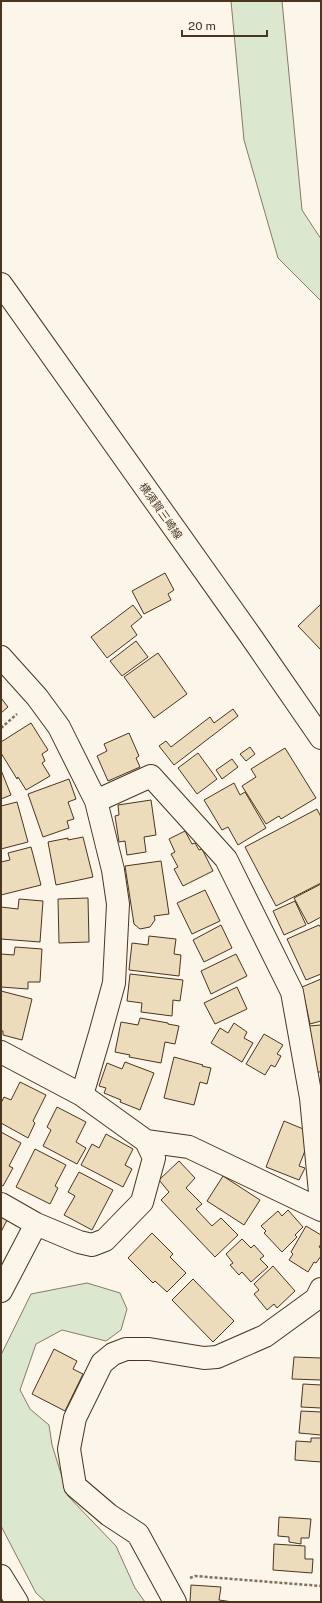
<svg xmlns="http://www.w3.org/2000/svg" width="322" height="1603" viewBox="0 0 322 1603" font-family="'Public Sans','Noto Sans JP',sans-serif">
	<rect width="100%" height="100%" fill="#fbf6e9"/>
	<path fill="#dce7d0" stroke="#887966" d="M231,1H282L302,210L321,239V301L278,258L244,140Z
		M87,1283L120,1293L127,1309L121,1330L106,1341L62,1330L36,1344L20,1390L30,1409L49,1425L52,1445L68,1496L116,1546L135,1588L145,1602H46L36,1593L1,1526V1355L31,1294Z"/>
	<path fill="#ecdcbc" stroke="#4a3520" d="M165,573L174,590L168,594L171,600L144,614L132,591Z
		M321,604V650L298,626Z
		M133,605L142,617L131,626L137,635L107,658L91,637Z
		M136,641L148,657L122,676L110,661Z
		M158,653L187,694L154,718L124,677Z
		M1,698L8,707L1,713Z
		M233,709L238,716L174,765L159,746L166,741L171,747L210,717L214,723Z
		M31,723L48,750L42,754L45,761L42,763L50,776L26,790L18,777L17,779L1,753V742Z
		M129,733L139,756L136,758L140,767L108,781L97,756L107,751L104,744Z
		M250,747L255,754L246,761L240,754Z
		M285,748L316,798L281,819L279,816L266,824L242,786L256,777L251,769Z
		M198,753L217,779L197,794L178,768Z
		M232,759L238,767L222,779L216,770Z
		M1,770L11,795L1,799Z
		M69,779L76,799L68,802L74,819L67,821L69,828L43,837L28,794Z
		M234,783L240,795L245,792L266,828L238,845L228,827L222,830L204,800Z
		M151,800L156,835L144,837L146,852L127,855L125,841L119,842L115,816L119,815L118,805Z
		M17,802L28,842L1,849V806Z
		M317,809L321,817V883L276,906L245,847Z
		M185,831L192,844L195,843L199,850L202,849L213,871L183,886L174,869L178,867L171,854L175,852L169,839Z
		M83,837L93,877L56,885L48,842L68,838V840Z
		M31,847L41,885L1,895V862L10,860L8,853Z
		M161,861L169,914L154,916L155,920L150,927L140,929L134,924L125,866Z
		M321,884V917L308,924L294,898Z
		M205,890L220,921L192,934L177,903Z
		M88,898L89,942L59,943L58,899Z
		M19,899L43,901L40,942L1,939V907L18,909Z
		M295,901L306,925L284,935L273,911Z
		M221,925L232,948L204,962L193,940Z
		M319,925L321,928V974L306,980L287,939Z
		M149,936L176,939L174,954L181,955L179,976L129,970L132,943L148,945Z
		M15,947L42,949L40,982H28V989L1,987V954L14,955Z
		M236,954L247,976L211,994L201,971Z
		M130,974L183,980L180,1001L173,1000L172,1016L141,1012L142,1003L127,1001Z
		M321,979V1021L310,1024L302,987Z
		M237,987L247,1009L215,1024L204,1003Z
		M1,991L32,999L22,1040L3,1035V1031H1Z
		M140,1018L168,1023V1024L179,1026L175,1044L165,1042L161,1063L129,1057L130,1055L115,1052L121,1022L138,1025Z
		M234,1023L247,1032L244,1038L253,1043L242,1062L211,1043L220,1028L228,1033Z
		M321,1025V1072H316L309,1026Z
		M264,1034L283,1045L277,1054L281,1056L275,1067L271,1065L265,1075L246,1064Z
		M174,1057L203,1065L202,1066L211,1068L207,1084L200,1082L194,1105L164,1098Z
		M125,1062L154,1073L140,1110L120,1102L121,1100L104,1093L106,1088L99,1086L107,1063L122,1069Z
		M20,1082L46,1095L33,1121L35,1123L28,1138L1,1123V1103L4,1097L11,1100Z
		M57,1107L86,1122L76,1142L86,1148L77,1164L43,1146L51,1130L47,1127Z
		M284,1121L308,1131L304,1142L308,1143L299,1166L305,1168L299,1180L266,1167Z
		M1,1132L21,1143L9,1166L13,1168L3,1186L1,1185Z
		M106,1134L133,1149L125,1165L132,1169L123,1187L81,1165L92,1144L99,1148Z
		M35,1149L66,1165L55,1186L58,1188L50,1204L16,1187Z
		M179,1161L195,1178L186,1188L202,1204L196,1209L212,1226L221,1218L238,1235L215,1257L161,1200L169,1192L159,1180Z
		M79,1172L113,1190L92,1230L64,1215L75,1196L68,1192Z
		M223,1176L260,1200L244,1225L207,1201Z
		M288,1210L303,1227L295,1235L297,1237L282,1252L264,1233L266,1231L261,1226L278,1211L282,1216Z
		M1,1217L7,1220L1,1232Z
		M306,1226L321,1235V1244L319,1247L321,1248V1256L316,1263L314,1262L308,1272L289,1260L293,1254L291,1252Z
		M152,1233L173,1254L170,1257L186,1273L167,1292L155,1281L153,1283L128,1258Z
		M242,1239L251,1248L254,1245L264,1256L260,1259L268,1267L251,1282L242,1272L239,1275L230,1265L233,1263L226,1254Z
		M273,1266L295,1291L277,1308L274,1304L267,1310L254,1294L259,1290L254,1284Z
		M193,1279L234,1321L213,1342L172,1300Z
		M54,1349L77,1361L73,1369L83,1374L65,1411L32,1394Z
		M294,1357L321,1358V1380L292,1379Z
		M303,1384L321,1385V1408L301,1407Z
		M301,1411L321,1412V1435L299,1433Z
		M311,1438H321V1462L295,1460L296,1441L311,1442Z
		M279,1517L311,1519L309,1538H301V1544L289,1542V1537L278,1536Z
		M274,1544L305,1546V1559H313L312,1573L273,1570Z
		M191,1585L221,1587L219,1600L233,1602H190Z"/>
	<g fill="none" stroke-linecap="round" stroke-linejoin="round">
		<defs>
			<path id="street" d="M1,657L37,697L59,727L96,801L113,870L118,904L114,983L100,1034L82,1095
				M96,801L151,776L226,859L292,992L311,1098L321,1203
				M1,1052L82,1095L146,1141L154,1158L142,1202L105,1240L92,1245L79,1242L36,1224L1,1204
				M146,1141L189,1147L321,1210
				M1,1291L36,1224
				M1,1576L17,1602
				M175,1602L138,1534L109,1515L75,1486L69,1449L75,1418L102,1363L113,1354L126,1349H149L204,1358L217,1357L265,1336L316,1299L321,1289"/>
			<path id="primary" d="M1,284L250,635L321,738"/>
		</defs>
		<use href="#street" stroke="#4a3520" stroke-width="24"/>
		<use href="#primary" stroke="#4a3520" stroke-width="24"/>
		<path stroke="#7f6f5c" stroke-width="2.5" stroke-dasharray="3 2" stroke-linecap="butt" d="M1,728L17,714
			M190,1578L195,1576L321,1586"/>
		<use href="#street" stroke="#fbf6e9" stroke-width="22"/>
		<use href="#primary" stroke="#fbf6e9" stroke-width="22"/>
	</g>
	<g text-anchor="middle" stroke-width="3" stroke-linejoin="round" paint-order="stroke">
		<g font-size="11" fill="#4a3520" stroke="#fbf6e9">
			<text transform="translate(161 511) rotate(55)" y="4">横須賀三崎線</text>
		</g>
	</g>
	<rect width="322" height="1603" fill="none" stroke="#4a3520" stroke-width="4"/>
	<path d="M182 30v6h85v-6" fill="none" stroke="#4a3520" stroke-width="2"/>
	<text x="188" y="30" font-size="12" fill="#4a3520" stroke="#fbf6e9" stroke-width="3" paint-order="stroke">20 m</text>
</svg>
